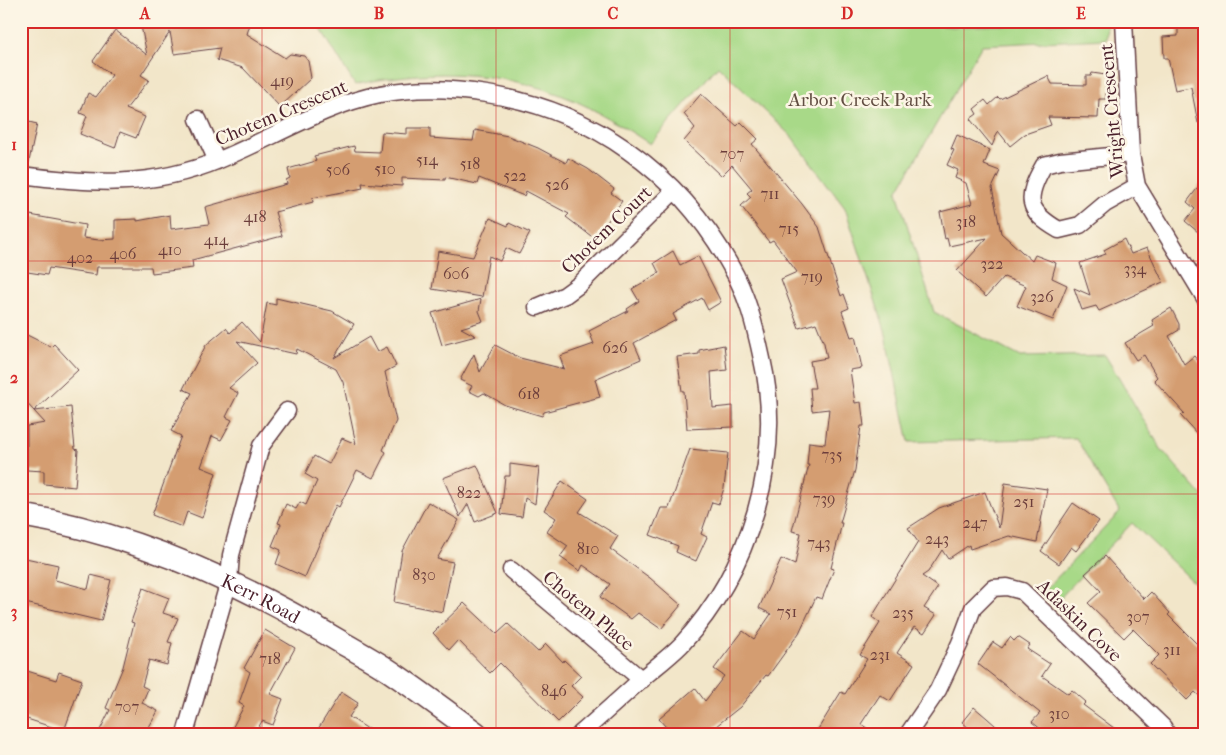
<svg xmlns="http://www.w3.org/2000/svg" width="1226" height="755" viewBox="0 0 1226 755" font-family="'IM FELL French Canon',serif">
	<rect width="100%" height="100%" fill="#fcf5e5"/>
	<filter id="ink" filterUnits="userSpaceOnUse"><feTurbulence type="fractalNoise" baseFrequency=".02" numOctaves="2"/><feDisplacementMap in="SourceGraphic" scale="10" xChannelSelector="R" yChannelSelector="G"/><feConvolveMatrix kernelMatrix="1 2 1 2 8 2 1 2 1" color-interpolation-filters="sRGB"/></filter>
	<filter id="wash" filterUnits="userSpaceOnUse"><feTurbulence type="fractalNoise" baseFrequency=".0096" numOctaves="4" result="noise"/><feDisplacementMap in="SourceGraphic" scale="20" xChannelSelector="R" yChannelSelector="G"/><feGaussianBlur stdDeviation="1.12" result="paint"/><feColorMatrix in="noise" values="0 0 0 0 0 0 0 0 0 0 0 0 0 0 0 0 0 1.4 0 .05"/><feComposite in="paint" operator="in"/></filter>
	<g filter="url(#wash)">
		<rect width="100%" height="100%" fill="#f2e6c9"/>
		<path fill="#a8d988" stroke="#797c5a" d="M316,21H907L952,27L1107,21L1106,39L982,45L897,192L934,312L1020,357L1105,355L1161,449L1205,499V593L1132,523L1056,602L1045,590L1120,512L1076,438L909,442L885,330L845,208L792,137L718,66L650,144C630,131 610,118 588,107C516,71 432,66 355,85Z"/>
		<g id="blocks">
			<path fill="#d49d71" d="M140,21H251L247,34L285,58L290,54L304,56L308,61L311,78L280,107L243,68L217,60L220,48L174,54L170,32L141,75L149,80L126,109L145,117L136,138L120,132L115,148L80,134L87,116L80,113L88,93L96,97L112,75L93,61L115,30L147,55Z
				M1178,21H1205V122L1198,123L1191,87L1175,90L1168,58H1164L1163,37L1178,36Z
				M1092,73L1106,75V99H1099L1098,118L1048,117L1051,125L1025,134L1010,146L998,131L992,146L970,119L977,114L974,109L985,100L989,105L998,97L1000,99L1048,76L1052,84L1086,85V76H1091Z
				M701,94L737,126L741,122L758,139L752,144L802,204L819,227L841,296L844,294L849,308L842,311L851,337L855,336L862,368L850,370L855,403L861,402L864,426H861L855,470L840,523H842L831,568L834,569L822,599L816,597L799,633L768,676L766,675L740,707L706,734H672L659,719L695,688L705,701L724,676L714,669L743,631L754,639L771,614L759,608L781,559L795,565L801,533L792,531L809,465H807L809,442L825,444L829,409L812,411L810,388H815L810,361L827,358L824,343L816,323L799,328L781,279L797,272L773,240L769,242L741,206L751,197L747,193L752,189L732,165L721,176L684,141L695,128L684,114Z
				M21,120L37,124L28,166L21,165Z
				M407,128H430V138L473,141L475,130L508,136L538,148L566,163L568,158L588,169L614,189L611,193L622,201L595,239L566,217L569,214L526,191L524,196L479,178L477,184L445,177V180L402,178V186L362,183L363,188L312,198L313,202L275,212L282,236L192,260L193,268L152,273L151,267H97L96,275L49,268L47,275L21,271V232L28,233L30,215L85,225L83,238L99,240L115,239V220L137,219V221L170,215L171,229L209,224L205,207L287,184L286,180L290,178L288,169L316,161L314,156L354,146L355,151L380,152L382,132L407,134Z
				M957,135L990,150L984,165L1000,171L992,188L1001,233L1032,261L1035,255L1056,263L1052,278L1067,285L1053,320L1017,306L1026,286L1004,277L986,297L957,271L987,238L949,246L947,238L945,239L940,212L972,204L966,183L955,178L958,170L947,165L954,150L951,149Z
				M1205,178V238L1185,221L1195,209L1187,202Z
				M490,218L508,226L509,223L530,233L519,254L506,248L500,261L489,256L482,297L432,289L438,251L473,257Z
				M1124,239L1131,254L1147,248L1163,282L1099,311L1096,306L1082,310L1074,288L1090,295L1080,263L1106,254L1104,250Z
				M673,251L680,265L698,256L721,302L708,310L702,298L673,314L676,320L634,343L641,359L595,379L600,397L544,412L542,416L505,405L484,393L479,396L469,391L472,386L460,380L474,354L480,372L495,345L520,358L564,369L560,356L594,344L589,331L628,311L627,309L639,301L632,289L659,273L654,263Z
				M276,298L332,311L354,324L334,358L369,337L377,352L387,347L396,366L385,372L396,421L383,450L386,452L373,478L357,470L339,507L336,505L305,577L276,564L281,550L272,546L281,524L278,523L286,504L296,509L300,502L306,505L317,481L305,474L314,456L329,464L342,438L356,444L343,382L336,369L297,349L296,354L237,341L257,363L229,388L238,393L226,417L232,420L221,440L212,436L201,467L216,473L202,518L187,512L182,527L152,515L181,436L171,431L192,393L183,389L206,345L226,328L230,333L242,322L260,342L267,303L276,305Z
				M481,299L479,311L483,321L461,328L476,336L442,345L432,313Z
				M1171,308L1179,324V330L1169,336L1184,364L1194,356L1205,369V443L1181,416L1184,413L1154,380L1157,377L1144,355L1136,360L1125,343L1154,326L1152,320Z
				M21,332L51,347L54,344L78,370L34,411L21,397Z
				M724,345L727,370L711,372L713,408L733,406V427L687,429L684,391H682L677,357L699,354V350Z
				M71,407L75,449L78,450L75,487L44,484V471L27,470V426L45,423L34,411Z
				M690,449L728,453L724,488L719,504L712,502L701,534L707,537L696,561L676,552L678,546L650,535L661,508H669Z
				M510,464L539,468L535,504L525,498L522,517L501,514L505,476H510Z
				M477,465L498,513L475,522L468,504L460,517L443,478Z
				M562,481L588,499L579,512L618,536L610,549L650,578L681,605L661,629L638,613L631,619L600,597L610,584L583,565L580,571L560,557L568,546L547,532L556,518L544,510Z
				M1005,483L1047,489L1037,542L1009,536L970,549L969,545L948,559L942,550L928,572L922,576L938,587L924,608L936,615L924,633L914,627L897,653L914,664L890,701L880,695L861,724L875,734H815L841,692L845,694L867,659L860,655L880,623L872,617L918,542L908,528L939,508L985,492L999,528Z
				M428,502L459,520L437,559L453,562L443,612L394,602L402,551Z
				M1073,503L1099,521L1076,551L1071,547L1059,564L1041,551Z
				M1105,556L1144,599L1151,592L1170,613L1168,615L1205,652V701L1195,692L1187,700L1150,664L1159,655L1133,629L1124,638L1088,603L1101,591L1085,574Z
				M21,557L58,565L55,580L88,589L91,575L111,580L101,621L21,602Z
				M143,588L169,598L163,613L178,618L168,642L172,643L167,665L149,660L142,686L148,689L142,703L158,711L145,734H98L110,710L106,708L123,667L134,623L131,622Z
				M464,603L497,634L508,624L538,652L546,644L563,662L564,660L581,676L571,686L583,697L558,722L500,663L490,673L458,640L449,650L433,633Z
				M265,630L295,648L270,694L283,699L273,725L262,721L255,734H229L244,706L239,703L250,672L244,668Z
				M1010,637L1014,641L1018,637L1030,645L1027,649L1050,664L1042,676L1068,694L1072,690L1086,702L1083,705L1122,734H1047L1032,722L1040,713L978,664L993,642L1002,648Z
				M21,669L56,680L59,672L82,680L64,731L21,717Z
				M341,692L358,703L349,717L376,734H315Z
				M974,707L987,718L1005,734H976L962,722Z"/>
		</g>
	</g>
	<g filter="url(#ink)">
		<use href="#blocks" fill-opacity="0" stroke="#633d43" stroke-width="1"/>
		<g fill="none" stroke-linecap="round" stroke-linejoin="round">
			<defs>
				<path id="street" d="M1124,21L1131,154L1137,186L1205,298
					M198,119L217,161
					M1131,154L1060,161L1044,165C1025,198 1026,211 1059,230L1080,225L1105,204L1137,186
					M21,175C91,184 152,188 219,160C273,138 322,106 380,94C415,87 451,88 487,94C591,110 678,172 730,265C747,294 755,326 762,359C785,458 749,572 681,645C670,656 657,666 645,676C624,695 602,715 580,734
					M537,307L565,295L580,284L674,191
					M511,570L642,680
					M185,734L229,581L231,555L261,446L287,411
					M908,734L938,690L960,643L973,608L993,588L1007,587L1022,591L1163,727L1167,734"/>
				<g id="secondary">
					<path id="s1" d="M21,515C135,534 241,582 339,641C358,652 377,662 394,674C422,693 450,714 477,734"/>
				</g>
			</defs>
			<use href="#street" stroke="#633d43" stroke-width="19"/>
			<use href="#secondary" stroke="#633d43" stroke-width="25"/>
			<use href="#street" stroke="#fff" stroke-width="16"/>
			<use href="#secondary" stroke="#fff" stroke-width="22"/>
		</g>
	</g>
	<path fill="none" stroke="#d62828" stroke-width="1" stroke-opacity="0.55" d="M262,21V734M496,21V734M730,21V734M964,21V734M21,261H1205M21,494H1205"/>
	<g text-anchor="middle" stroke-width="5" stroke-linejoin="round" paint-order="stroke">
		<g font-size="16" fill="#6c3e3c">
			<text x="282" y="86">419</text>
			<text x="732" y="159">707</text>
			<text x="427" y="165">514</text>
			<text x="470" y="169">518</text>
			<text x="385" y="174">510</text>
			<text x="338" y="175">506</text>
			<text x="515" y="181">522</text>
			<text x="557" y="190">526</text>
			<text x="770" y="199">711</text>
			<text x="255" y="222">418</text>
			<text x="966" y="227">318</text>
			<text x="789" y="234">715</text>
			<text x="216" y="245">414</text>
			<text x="170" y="255">410</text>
			<text x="123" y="259">406</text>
			<text x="80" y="263">402</text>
			<text x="992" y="269">322</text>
			<text x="1135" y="274">334</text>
			<text x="456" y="279">606</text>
			<text x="812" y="282">719</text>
			<text x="1042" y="302">326</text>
			<text x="615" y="353">626</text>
			<text x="529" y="399">618</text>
			<text x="832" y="460">735</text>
			<text x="469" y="498">822</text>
			<text x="824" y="504">739</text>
			<text x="1024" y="507">251</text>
			<text x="975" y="528">247</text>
			<text x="937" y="544">243</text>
			<text x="819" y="548">743</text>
			<text x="588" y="554">810</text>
			<text x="424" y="580">830</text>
			<text x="787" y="617">751</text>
			<text x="903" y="618">235</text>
			<text x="1138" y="622">307</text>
			<text x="1172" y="655">311</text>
			<text x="880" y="660">231</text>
			<text x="270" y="664">718</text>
			<text x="554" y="696">846</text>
			<text x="127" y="712">707</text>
			<text x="1059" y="719">310</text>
		</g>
		<g font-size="19" fill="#624e42" stroke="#fcf5e5">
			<text x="860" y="106">Arbor Creek Park</text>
		</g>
		<g font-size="19" fill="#4a1f2b" stroke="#fcf5e5">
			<text transform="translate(1111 111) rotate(-95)" y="7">Wright Crescent</text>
			<text transform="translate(281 112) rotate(-23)" y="7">Chotem Crescent</text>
			<text transform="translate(606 229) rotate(-44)" y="7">Chotem Court</text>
			<text dy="7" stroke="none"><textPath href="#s1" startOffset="255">Kerr Road</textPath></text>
			<text transform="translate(589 610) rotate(40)" y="7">Chotem Place</text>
			<text transform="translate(1080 620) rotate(44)" y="7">Adaskin Cove</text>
		</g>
	</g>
	<rect width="1226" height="755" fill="none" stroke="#fcf5e5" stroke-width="55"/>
	<rect x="28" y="28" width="1170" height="700" fill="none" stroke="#d62828" stroke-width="2"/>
	<g font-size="16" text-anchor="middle" font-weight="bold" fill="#d62828">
		<text x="145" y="19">A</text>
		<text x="379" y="19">B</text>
		<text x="613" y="19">C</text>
		<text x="847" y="19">D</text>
		<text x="1081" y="19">E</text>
		<text x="14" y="150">1</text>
		<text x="14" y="383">2</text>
		<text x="14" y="617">3</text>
	</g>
</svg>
